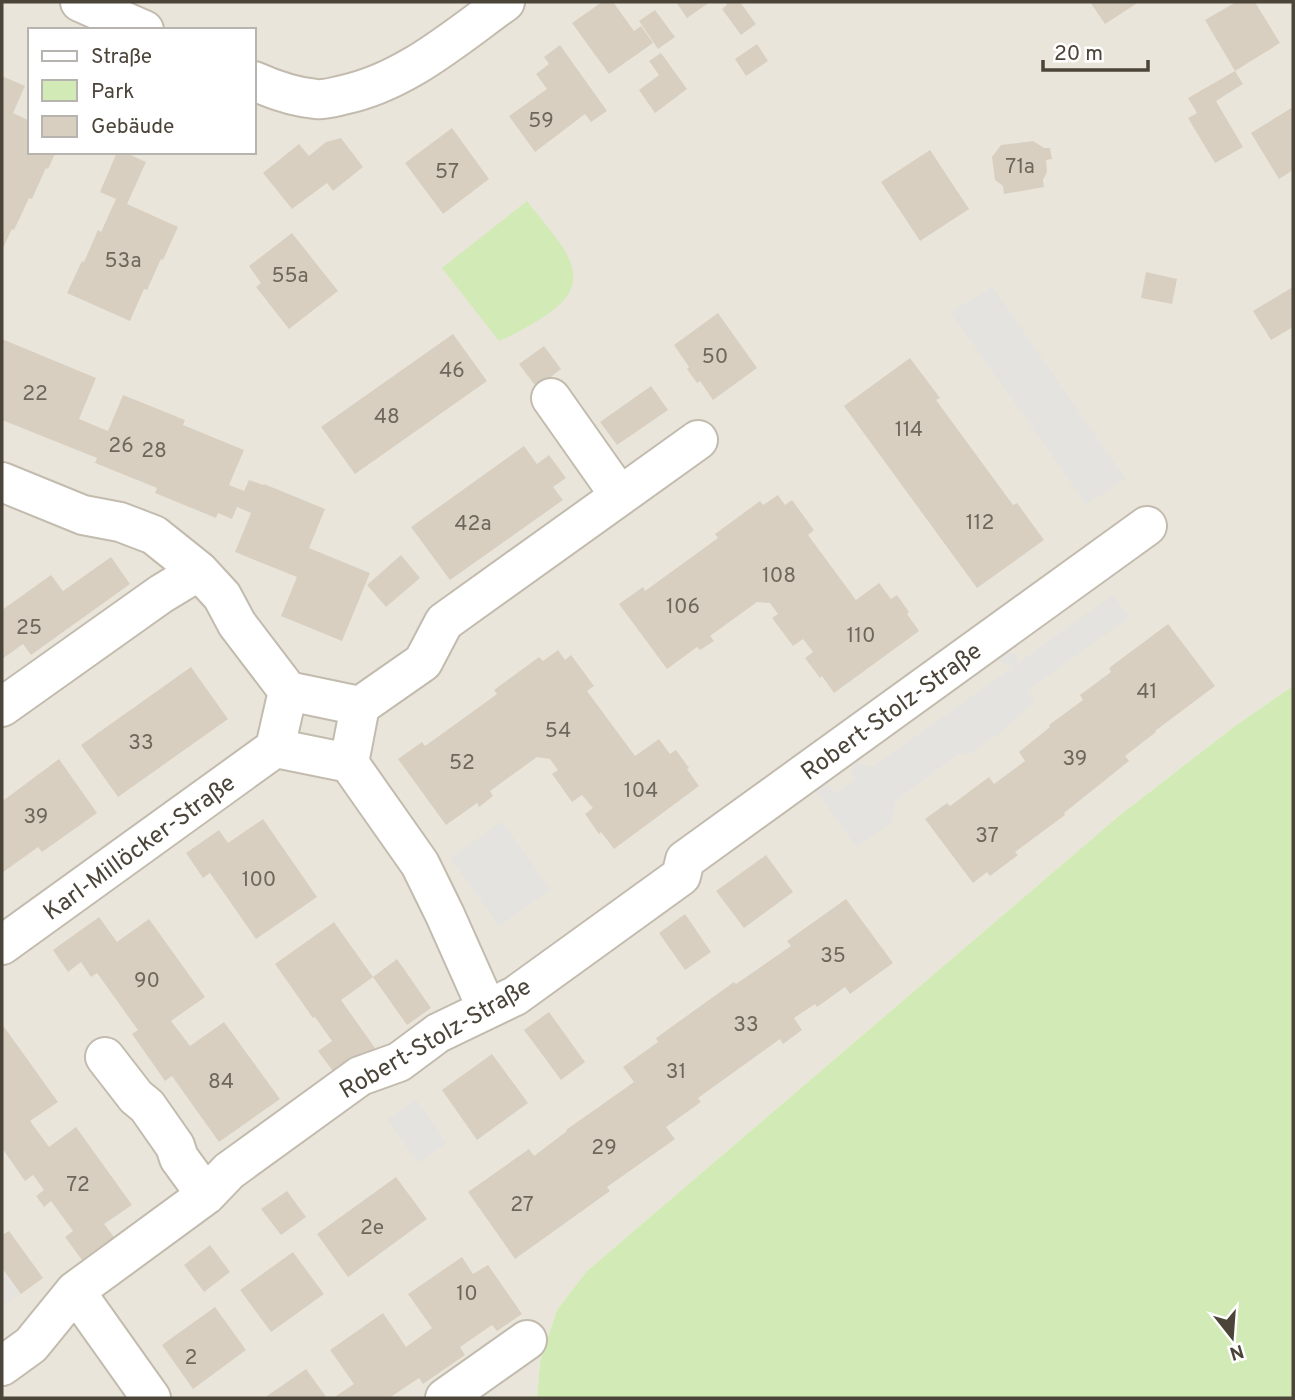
<svg xmlns="http://www.w3.org/2000/svg" width="1295" height="1400" viewBox="0 0 1295 1400" font-family="Overpass,sans-serif">
	<rect width="100%" height="100%" fill="#f6f3ec"/>
	<path fill="#eae5da" fill-rule="evenodd" d="M2,2H1293V686L1235,726L1120,815L587,1271L557,1310L540,1362L537,1398H2ZM30,30H254V152H30Z"/>
	<path fill="#e6e2dd" d="M9,1231L43,1278L2,1307V1235Z"/>
	<path fill="#d2eab5" d="M527,201C538,216 563,243 569,259C574,269 575,281 570,291C562,310 518,333 499,341L442,268Z
		M1293,686V1398H537L540,1362L557,1310L587,1271L1120,815L1235,726Z"/>
	<path fill="#e5e3e0" d="M992,286L1126,479L1086,504L950,312L982,294Z
		M1112,595L1130,617L1027,691L1035,701L1003,731L970,754H958L895,801L893,822L857,847L807,780L820,774L836,794L855,779L849,771L857,762L871,768L1014,666L993,660L995,651L1018,655L1017,664Z
		M502,821L551,890L499,926L450,858Z
		M416,1099L447,1143L418,1163L387,1120Z"/>
	<path fill="#d8cfc1" d="M602,2H613L634,31L641,26L653,43L609,74L572,23Z
		M676,2H710L687,18Z
		M725,2H740L756,24L741,35L722,9L727,5Z
		M1090,2H1139L1105,24Z
		M1236,2H1255L1280,43L1235,71L1205,20Z
		M655,10L675,37L658,49L639,21Z
		M757,44L768,61L746,76L735,59Z
		M560,45L607,111L591,122L585,114L535,152L509,116L547,89L536,74L549,64L544,57Z
		M661,53L687,89L655,113L639,90L659,75L649,61Z
		M1235,71L1243,84L1216,101L1243,147L1215,163L1188,118L1197,113L1188,98Z
		M2,76L25,86L13,113L30,121V152H56L48,169L46,168L32,199L29,198L14,230L12,229L2,250Z
		M1293,107V170L1279,179L1251,133Z
		M452,128L489,179L443,214L405,163Z
		M341,138L363,167L333,191L327,183L292,209L263,173L299,144L309,156L326,142Z
		M1033,141L1044,148H1050L1052,159L1046,160L1047,172L1043,180L1044,187L1004,194L1003,186L995,180L992,157L1001,145Z
		M930,150L969,209L920,241L881,182Z
		M117,152H124L146,162L127,204L178,227L163,260L161,259L147,290L144,289L130,321L67,293L82,261L84,262L98,230L101,232L116,199L100,192Z
		M292,233L338,291L289,329L256,287L261,283L249,266Z
		M1146,272L1177,279L1172,304L1141,298Z
		M1293,287V327L1271,340L1253,311Z
		M718,313L757,368L713,400L700,381L697,383L687,369L689,367L674,345Z
		M453,334L487,381L355,474L321,427Z
		M2,339L96,378L79,419L108,431L123,395L185,420L183,425L244,450L229,485L244,491L249,480L263,485L264,484L325,509L309,548L370,573L342,641L281,616L297,577L235,552L251,513L237,507L232,519L218,513L216,518L155,493L157,488L95,463L97,458L2,420Z
		M544,346L561,369L537,388L519,364Z
		M910,358L940,398L936,400L1013,505L1017,503L1044,540L977,588L844,406Z
		M651,386L668,410L617,445L600,422Z
		M524,446L537,464L549,455L566,478L553,487L563,500L450,580L411,527Z
		M778,495L785,505L792,500L814,530L808,535L856,600L879,583L891,599L897,595L909,612L907,614L919,631L834,693L822,676L820,678L805,658L813,652L803,639L793,646L772,618L778,614L770,603L757,602L710,636L714,641L700,650L697,647L667,669L619,604L643,587L645,591L718,538L715,534L760,501L763,505Z
		M401,555L420,578L386,607L367,585Z
		M111,557L130,584L31,655L23,644L2,659V610L51,575L63,591Z
		M1168,624L1215,686L1155,731L1156,732L1125,756L1129,761L1064,813L1065,815L1015,852L1018,855L990,876L987,872L973,883L925,819L947,803L950,806L989,777L994,784L1025,761L1019,752L1050,727L1049,725L1083,700L1080,695L1111,672L1109,668Z
		M558,650L565,660L571,655L594,686L587,691L635,756L659,739L670,754L676,750L689,768L687,769L699,786L614,849L601,832L599,834L585,814L593,808L582,795L572,802L552,774L558,770L550,759L537,757L490,791L493,796L479,807L477,803L446,825L398,759L422,742L425,746L482,705L497,694L494,690L539,657L543,661Z
		M191,667L228,719L118,797L81,745Z
		M59,759L97,813L42,852L38,847L2,873V797L4,800Z
		M263,819L317,897L256,939L210,873L203,878L186,853L219,830L228,843Z
		M766,855L793,892L744,928L716,891Z
		M846,899L893,963L850,994L845,987L817,1007L815,1004L794,1018L802,1030L783,1044L780,1039L698,1098L701,1102L666,1127L675,1139L607,1187L610,1191L515,1259L468,1192L529,1149L534,1156L567,1131L566,1130L634,1082L623,1067L658,1042L656,1038L734,982L736,984L791,946L787,941Z
		M685,914L711,952L685,970L659,933Z
		M99,917L117,942L149,919L205,997L171,1021L181,1034L190,1046L224,1022L280,1099L219,1142L172,1076L165,1081L132,1034L138,1030L97,973L91,977L81,962L68,972L53,950Z
		M334,922L373,977L397,959L431,1008L407,1025L373,977L341,1000L375,1048L350,1066L335,1074L318,1051L332,1041L315,1017L313,1018L275,964Z
		M549,1012L585,1062L561,1080L524,1030Z
		M2,1024L58,1102L30,1121L49,1147L76,1127L132,1205L104,1224L114,1237L82,1260L65,1237L73,1231L51,1201L44,1207L36,1196L44,1190L33,1175L25,1181L2,1148Z
		M492,1054L528,1103L477,1140L442,1090Z
		M396,1177L427,1219L348,1277L317,1234Z
		M287,1191L306,1217L281,1235L261,1209Z
		M9,1231L43,1278L21,1294L2,1268V1235Z
		M210,1245L230,1272L204,1292L184,1265Z
		M293,1252L324,1294L271,1332L240,1290Z
		M462,1257L473,1274L488,1265L522,1314L497,1331L492,1325L460,1347L465,1355L423,1384L419,1378L389,1398H333L354,1384L330,1350L383,1313L406,1347L432,1328L408,1294Z
		M215,1307L246,1350L193,1389L162,1345Z
		M306,1369L327,1398H264L280,1387Z"/>
	<g fill="none" stroke-linecap="round" stroke-linejoin="round">
		<defs>
			<path id="minor" d="M80,2L144,30
				M254,81C274,90 294,97 316,99C325,100 334,97 343,95C405,82 455,38 505,2
				M551,398L620,496
				M2,482L83,515L120,522L154,535L199,571L222,596L237,624L288,691L275,748L349,763
				M288,691L360,706L349,763L420,864L445,915L487,1009
				M360,706L423,662L444,622L698,440
				M2,707L161,594L199,571
				M2,945L275,748
				M105,1057L136,1097L147,1106L175,1146L179,1158L206,1195
				M75,1291L151,1398
				M2,1366L31,1345L75,1291L206,1195L229,1171L360,1076L399,1062L438,1033L515,996L681,876L685,860L1147,526
				M445,1398L527,1340"/>
		</defs>
		<use href="#minor" stroke="#c2bbae" stroke-width="42"/>
		<use href="#minor" stroke="#fff" stroke-width="38"/>
	</g>
	<g text-anchor="middle" stroke-width="5" stroke-linejoin="round" paint-order="stroke">
		<g font-size="21" fill="#6e675b">
			<text x="541" y="127">59</text>
			<text x="1020" y="173">71a</text>
			<text x="447" y="178">57</text>
			<text x="123" y="267">53a</text>
			<text x="290" y="282">55a</text>
			<text x="715" y="363">50</text>
			<text x="452" y="377">46</text>
			<text x="35" y="400">22</text>
			<text x="387" y="423">48</text>
			<text x="909" y="436">114</text>
			<text x="121" y="452">26</text>
			<text x="154" y="457">28</text>
			<text x="980" y="529">112</text>
			<text x="473" y="530">42a</text>
			<text x="779" y="582">108</text>
			<text x="683" y="613">106</text>
			<text x="29" y="634">25</text>
			<text x="861" y="642">110</text>
			<text x="1147" y="698">41</text>
			<text x="558" y="737">54</text>
			<text x="141" y="749">33</text>
			<text x="1075" y="765">39</text>
			<text x="462" y="769">52</text>
			<text x="641" y="797">104</text>
			<text x="36" y="823">39</text>
			<text x="987" y="842">37</text>
			<text x="259" y="886">100</text>
			<text x="833" y="962">35</text>
			<text x="147" y="987">90</text>
			<text x="746" y="1031">33</text>
			<text x="676" y="1078">31</text>
			<text x="221" y="1088">84</text>
			<text x="604" y="1154">29</text>
			<text x="78" y="1191">72</text>
			<text x="522" y="1211">27</text>
			<text x="372" y="1234">2e</text>
			<text x="467" y="1300">10</text>
			<text x="191" y="1364">2</text>
		</g>
		<g font-size="24" fill="#4b4439" stroke="#fff">
			<text transform="translate(891 711) rotate(-36)" y="8">Robert-Stolz-Straße</text>
			<text transform="translate(139 847) rotate(-36)" y="8">Karl-Millöcker-Straße</text>
			<text transform="translate(435 1038) rotate(-30)" y="8">Robert-Stolz-Straße</text>
		</g>
	</g>
	<rect width="1295" height="1400" fill="none" stroke="#4b4439" stroke-width="7"/>
	<rect x="28" y="28" width="228" height="126" fill="#ffffff" stroke="#b7b4b0" stroke-width="2"/>
	<rect x="42" y="51" width="35" height="10" fill="#ffffff" stroke="#b7b4b0" stroke-width="2"/>
	<text x="91" y="63" font-size="21" fill="#4b4439">Straße</text>
	<rect x="42" y="80" width="35" height="21" fill="#d2eab5" stroke="#b7b4b0" stroke-width="2"/>
	<text x="91" y="98" font-size="21" fill="#4b4439">Park</text>
	<rect x="42" y="116" width="35" height="21" fill="#d8cfc1" stroke="#b7b4b0" stroke-width="2"/>
	<text x="91" y="133" font-size="21" fill="#4b4439">Gebäude</text>
	<g transform="translate(1232 1337) rotate(163)" stroke="#ffffff" stroke-width="5" paint-order="stroke">
	<path d="M0-5L12 26L0 18L-12 26Z" fill="#4b4439"/>
	<text y="-10" font-size="19" font-weight="bold" text-anchor="middle" fill="#4b4439">N</text>
	</g>
	<path d="M1043 60v10h105v-10" fill="none" stroke="#4b4439" stroke-width="3.5"/>
	<text x="1054" y="60" font-size="21" fill="#4b4439" stroke="#ffffff" stroke-width="5" paint-order="stroke">20 m</text>
</svg>
